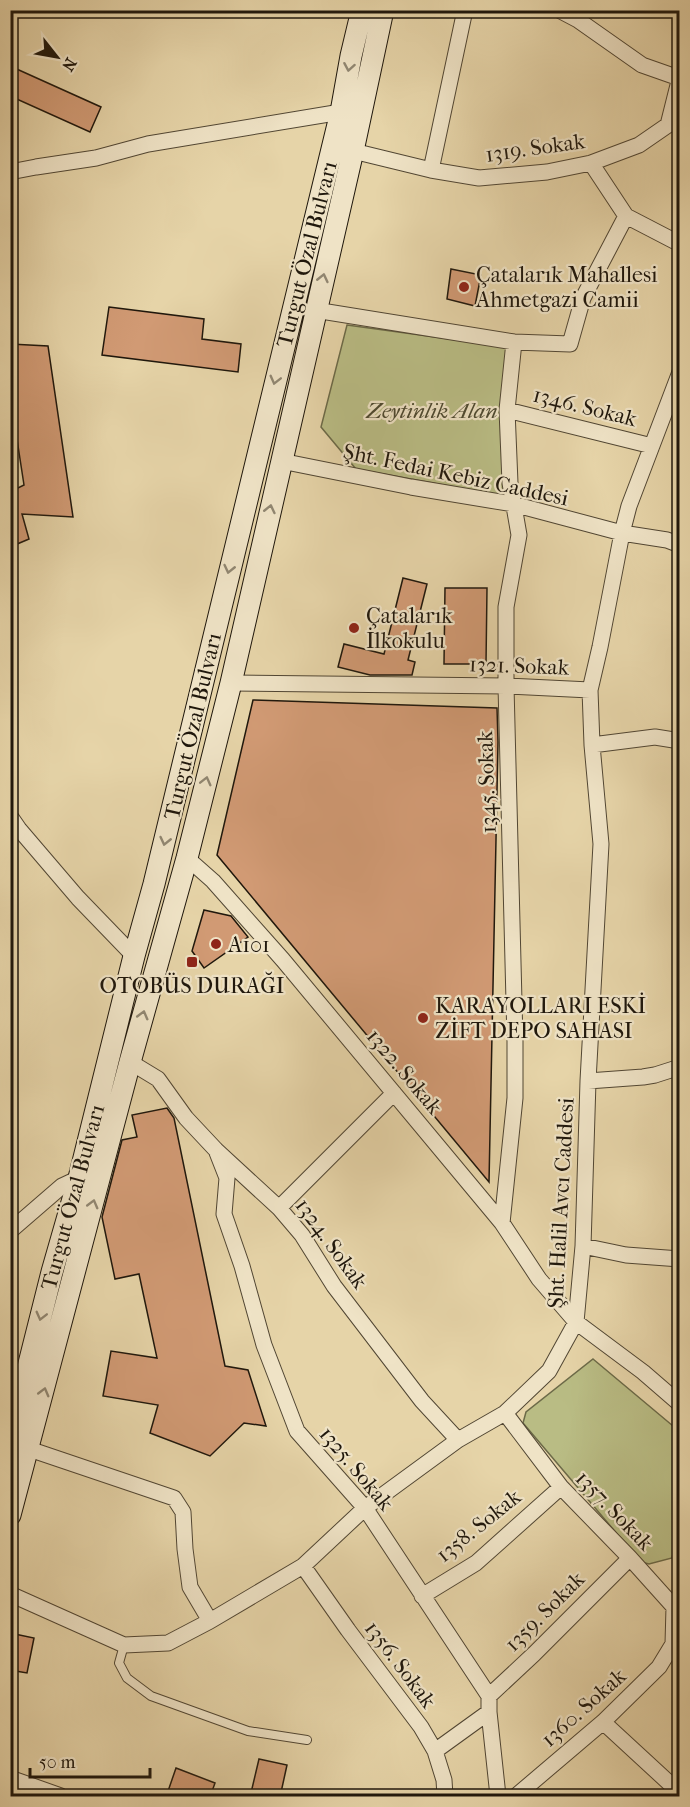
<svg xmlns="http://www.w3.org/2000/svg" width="690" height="1807" viewBox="0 0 690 1807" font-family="'IM FELL French Canon',serif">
	<rect width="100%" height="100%" fill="#e6d4a8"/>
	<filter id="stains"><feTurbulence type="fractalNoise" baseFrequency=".00333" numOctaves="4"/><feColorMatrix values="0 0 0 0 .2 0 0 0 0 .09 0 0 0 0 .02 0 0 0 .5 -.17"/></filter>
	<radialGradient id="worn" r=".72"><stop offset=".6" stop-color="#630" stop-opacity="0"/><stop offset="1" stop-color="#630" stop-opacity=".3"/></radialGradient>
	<path fill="#b9bc84" stroke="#6c6a48" stroke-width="1.5" d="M347,325L508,347L504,496L356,469L321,427Z
		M593,1359L679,1431V1531L672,1558L649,1564L641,1562L523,1423L526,1412Z"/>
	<path fill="#d19a74" stroke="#1f170c" stroke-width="1.5" d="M10,66L101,107L90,132L10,96Z
		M451,269L481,275L475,306L447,299Z
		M109,307L204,319L202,339L241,344L238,372L102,355Z
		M10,344L48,346L73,517L22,514L29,539L10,547V486L15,485L16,489L24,485L16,433L10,436Z
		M403,578L427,584L408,660L415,662L412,675H370L338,667L344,644L384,654Z
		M445,588H487L486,664H444Z
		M253,700L497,708L498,742L489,1182L217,855Z
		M204,910L231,916L248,937L204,968L192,951Z
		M167,1108L174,1118L225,1366L248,1370L266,1426L244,1423L210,1456L150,1433L158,1405L103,1396L111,1351L157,1358L139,1274L115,1279L102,1217L122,1140L137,1137L132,1115Z
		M10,1633L34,1638L27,1673L10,1670Z
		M259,1759L287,1765L280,1797H250Z
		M176,1768L215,1783L210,1797H166Z"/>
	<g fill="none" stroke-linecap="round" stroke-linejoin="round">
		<defs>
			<path id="service" d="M124,1645L119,1663L127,1678L151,1696L248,1731L307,1740"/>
			<path id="minor" d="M559,10L578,20L642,65L679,78
				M353,151L431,170L479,178L547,172L591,163L639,145L668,125L680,77
				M591,163L626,216L680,244
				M431,170L465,10
				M10,172L36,167L96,158L148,144L341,112
				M315,310L514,342L570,344L583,298L626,216
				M507,410L652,446
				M281,461L411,487L513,504L622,533L667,540L680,545
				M231,683L506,686L590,690
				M592,745L655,737L680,741
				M10,816L19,829L78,898L134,956
				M187,858L213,881L283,960L502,1223L539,1279L576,1322L643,1372L680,1404
				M130,1062L158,1079L186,1118L216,1150L279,1208L302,1235L334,1286L422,1401L458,1440
				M588,1081L643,1077L655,1075L680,1067
				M216,1150L227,1178L224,1214L242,1266L264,1345L297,1431L365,1508L489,1696V1712L498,1796
				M279,1208L394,1093
				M502,1223L515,1098V1041L506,686V607L519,535L510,483L507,410L514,342
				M10,1231L62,1186L79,1178
				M583,1246L626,1255L680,1259
				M505,1413L561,1487L630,1558L674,1607L673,1644L659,1667L603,1722L516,1796
				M29,1449L174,1498L183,1512L185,1549L190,1587L210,1621L303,1566L365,1508L458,1440L505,1413L549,1371L576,1322L583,1246L588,1081L601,844L592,745L590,690L600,647L622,533L629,506L680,372
				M303,1566L348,1630L421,1727L435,1751L444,1780L445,1796
				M10,1594L124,1645L168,1643L210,1621
				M422,1596L476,1563L561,1487
				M489,1696L534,1654L630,1558
				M603,1722L680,1793
				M435,1751L489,1712
				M10,1778L61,1796"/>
			<path id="secondary" d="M10,1439L52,1272L79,1178L134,956L154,884L341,112L351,56L362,10
				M10,1515L130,1062L187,858L231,683L353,151L383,10"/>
		</defs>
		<use href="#service" stroke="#514633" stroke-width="10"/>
		<use href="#minor" stroke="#514633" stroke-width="17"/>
		<use href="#secondary" stroke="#1f170c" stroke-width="23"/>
		<use href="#service" stroke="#efe3c6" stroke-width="8"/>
		<use href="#minor" stroke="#efe3c6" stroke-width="15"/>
		<use href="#secondary" stroke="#efe3c6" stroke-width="21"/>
	</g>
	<defs><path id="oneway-chevron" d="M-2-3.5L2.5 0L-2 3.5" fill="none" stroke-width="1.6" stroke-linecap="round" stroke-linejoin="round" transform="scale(1.5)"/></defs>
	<g stroke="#918772">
		<use href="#oneway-chevron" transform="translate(349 67) rotate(100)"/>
		<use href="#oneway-chevron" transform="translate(323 278) rotate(-77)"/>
		<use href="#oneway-chevron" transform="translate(275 380) rotate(104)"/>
		<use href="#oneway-chevron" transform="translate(270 509) rotate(-77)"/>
		<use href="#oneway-chevron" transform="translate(229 569) rotate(103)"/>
		<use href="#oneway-chevron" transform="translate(206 781) rotate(-76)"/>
		<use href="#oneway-chevron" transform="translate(165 841) rotate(103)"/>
		<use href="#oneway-chevron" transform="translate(143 1015) rotate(-75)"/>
		<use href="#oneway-chevron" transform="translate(93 1204) rotate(-75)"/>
		<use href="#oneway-chevron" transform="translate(41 1316) rotate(104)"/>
		<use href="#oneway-chevron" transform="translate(44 1392) rotate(-75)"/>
	</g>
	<g fill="#8f2418" stroke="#efe3c6" stroke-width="2">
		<circle cx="464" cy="287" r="6"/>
		<circle cx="354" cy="628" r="6"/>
		<circle cx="216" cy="944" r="6"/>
		<rect x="186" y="956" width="12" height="12" rx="3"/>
		<circle cx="423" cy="1018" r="6"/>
	</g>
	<g text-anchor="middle" stroke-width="4.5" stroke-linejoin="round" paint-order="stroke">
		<g font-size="22" fill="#1f170c" stroke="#efe3c6">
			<text transform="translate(535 147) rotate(-8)" y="8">1319. Sokak</text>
			<text transform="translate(306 254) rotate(-76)" y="8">Turgut Özal Bulvarı</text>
			<text transform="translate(585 406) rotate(14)" y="8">1346. Sokak</text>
			<text transform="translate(456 474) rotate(12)" y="8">Şht. Fedai Kebiz Caddesi</text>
			<text transform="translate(519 665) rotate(2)" y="8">1321. Sokak</text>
			<text transform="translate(192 726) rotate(-77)" y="8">Turgut Özal Bulvarı</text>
			<text transform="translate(486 782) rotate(-92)" y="8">1345. Sokak</text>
			<text transform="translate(405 1071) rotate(50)" y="8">1322. Sokak</text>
			<text transform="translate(72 1197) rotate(-75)" y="8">Turgut Özal Bulvarı</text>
			<text transform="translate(560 1203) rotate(-87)" y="8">Şht. Halil Avcı Caddesi</text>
			<text transform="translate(332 1243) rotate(54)" y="8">1324. Sokak</text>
			<text transform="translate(357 1468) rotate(50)" y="8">1325. Sokak</text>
			<text transform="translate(615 1510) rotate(46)" y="8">1357. Sokak</text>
			<text transform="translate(478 1525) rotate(-39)" y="8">1358. Sokak</text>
			<text transform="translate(544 1611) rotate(-45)" y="8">1359. Sokak</text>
			<text transform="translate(401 1664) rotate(53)" y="8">1356. Sokak</text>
			<text transform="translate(583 1707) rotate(-42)" y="8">1360. Sokak</text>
		</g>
		<g font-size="22" fill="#1f170c" stroke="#efe3c6" text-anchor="start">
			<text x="476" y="282">Çatalarık Mahallesi<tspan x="476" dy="25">Ahmetgazi Camii</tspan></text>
			<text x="366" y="623">Çatalarık<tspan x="366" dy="25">İlkokulu</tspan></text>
			<text x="228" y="952">A101</text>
			<text x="192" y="993" text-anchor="middle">OTOBÜS DURAĞI</text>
			<text x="435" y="1013">KARAYOLLARI ESKİ<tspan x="435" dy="25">ZİFT DEPO SAHASI</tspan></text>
		</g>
		<g font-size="22" font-style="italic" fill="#4d4930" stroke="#efe3c6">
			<text x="432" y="418">Zeytinlik Alan</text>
		</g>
	</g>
	<rect width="690" height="1807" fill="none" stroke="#e6d4a8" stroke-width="36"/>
	<rect x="12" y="12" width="666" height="1783" fill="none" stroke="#1f170c" stroke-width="3"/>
	<rect x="18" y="18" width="654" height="1771" fill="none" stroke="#1f170c" stroke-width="1.5"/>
	<g transform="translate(57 57) rotate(121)" stroke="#efe3c6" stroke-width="4.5" paint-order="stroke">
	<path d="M0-4.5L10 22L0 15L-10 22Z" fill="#1f170c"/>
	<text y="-9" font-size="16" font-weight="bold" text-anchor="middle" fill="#1f170c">N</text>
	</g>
	<path d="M30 1768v9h120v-9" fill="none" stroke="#1f170c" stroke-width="3"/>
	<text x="39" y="1768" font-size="18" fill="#1f170c" stroke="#efe3c6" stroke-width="4.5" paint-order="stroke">50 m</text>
	<rect width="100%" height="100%" filter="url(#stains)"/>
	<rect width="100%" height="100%" fill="url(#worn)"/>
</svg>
